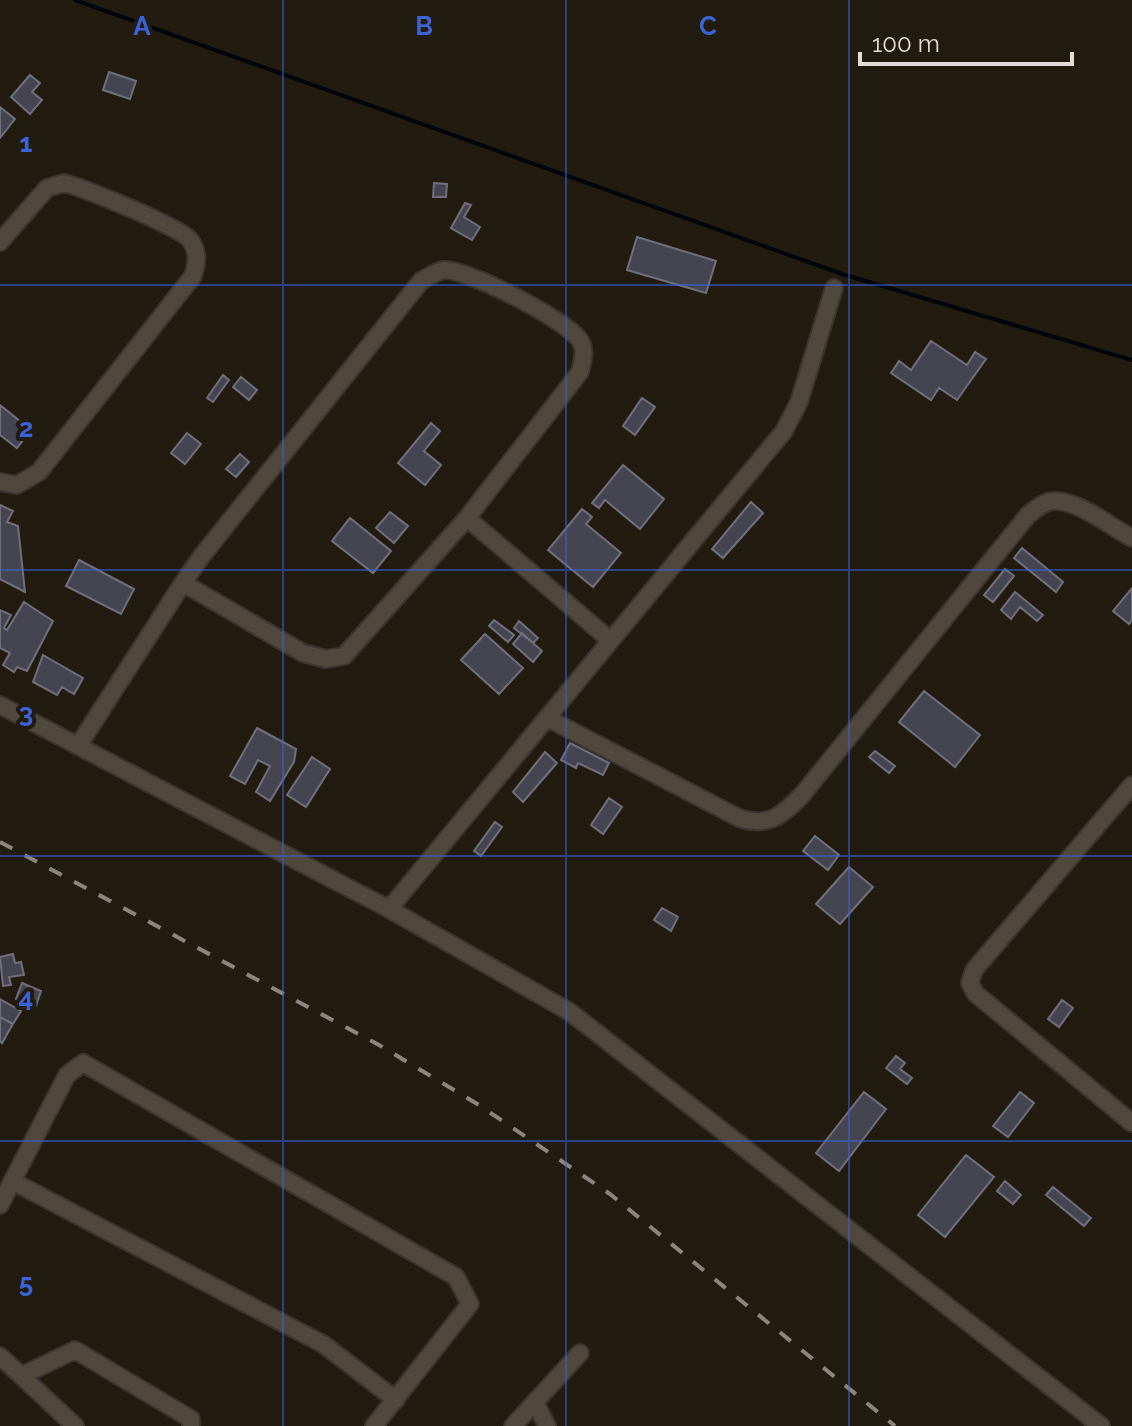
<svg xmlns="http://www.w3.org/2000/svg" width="1132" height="1426" viewBox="0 0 1132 1426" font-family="Raleway,sans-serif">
	<rect width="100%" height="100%" fill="#221b10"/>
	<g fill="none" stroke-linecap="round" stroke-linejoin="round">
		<path stroke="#00060b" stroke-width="4" d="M75,0L842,274L1132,360"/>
	</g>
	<path fill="#454451" stroke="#706f7e" stroke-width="2" d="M109,72L136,81L130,99L103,90Z
		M30,75L40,83L32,92L42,100L30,114L11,97Z
		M0,107L15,119L0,138Z
		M434,183L447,184L446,197H433Z
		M465,203L471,205L464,217L480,227L472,240L451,228Z
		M637,237L716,261L706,293L627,270Z
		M931,341L967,365L975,352L986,359L957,400L939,388L931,400L891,373L899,361L911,370Z
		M223,375L229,380L213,402L207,398Z
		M241,377L257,390L249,400L233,387Z
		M642,398L655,407L635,435L623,426Z
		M0,405L31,430L17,448L0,435Z
		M431,423L440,431L424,451L441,465L425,485L398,463Z
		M187,433L201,444L185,464L171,453Z
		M240,454L249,462L236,477L226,469Z
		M623,465L664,499L640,529L605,500L599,508L592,503Z
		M751,502L763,513L723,558L712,549Z
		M0,505L13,511L7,522L18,526L25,592L0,579Z
		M582,509L592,517L586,524L621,553L593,587L548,550Z
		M390,512L408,526L394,543L376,528Z
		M350,518L391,551L373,573L332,541Z
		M1022,548L1063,582L1056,592L1014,558Z
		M79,560L134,589L121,614L66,586Z
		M1005,569L1014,576L993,602L984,595Z
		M1132,588V620L1129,624L1113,611Z
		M1015,592L1043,615L1037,621L1020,607L1011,619L1001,610Z
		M24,602L53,621L27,671L17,667L14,672L3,665L10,653L0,648V610L11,615L4,628L7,630Z
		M494,620L514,635L508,642L489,626Z
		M519,621L538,638L533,643L514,628Z
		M522,633L542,651L533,662L513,644Z
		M485,634L523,668L499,694L461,660Z
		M43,655L83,678L74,694L62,687L57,695L33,682Z
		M924,691L980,735L955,767L899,722Z
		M257,728L296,749L294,762L270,801L256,792L270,766L258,760L245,784L230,776Z
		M570,743L609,763L603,775L578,763L576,768L561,760Z
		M875,751L895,766L889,773L869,757Z
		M545,752L557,763L523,802L513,792Z
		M312,757L330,769L306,807L287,795Z
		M609,798L622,807L603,834L591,825Z
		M495,822L502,827L481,856L474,851Z
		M815,836L839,855L828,870L803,851Z
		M849,867L873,887L840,924L816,904Z
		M662,908L678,917L671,931L654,920Z
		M13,954L15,963L21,962L24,975L9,977L11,985L3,986L0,957Z
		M22,983L41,991L36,1006L16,999Z
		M0,999L21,1011L13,1024L0,1017Z
		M1062,1000L1073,1008L1059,1027L1048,1019Z
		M0,1017L13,1024L2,1043L0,1041Z
		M896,1056L905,1063L900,1069L912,1078L907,1084L886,1068Z
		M864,1092L886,1109L839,1171L816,1153Z
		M1020,1092L1034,1103L1008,1137L993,1126Z
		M966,1155L994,1177L945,1237L918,1215Z
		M1005,1181L1021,1195L1013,1204L997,1191Z
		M1053,1187L1091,1218L1084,1226L1046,1195Z"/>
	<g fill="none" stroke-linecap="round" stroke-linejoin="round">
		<defs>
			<path id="street" d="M0,242L47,188L64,183C84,188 180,227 190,240C199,252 197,263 193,276L39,472L17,485L0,482
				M467,518L610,640
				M0,705L389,909L570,1012L1101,1426
				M549,719L739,818C768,828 783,815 802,795L1028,515C1036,509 1045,500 1056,501C1081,502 1111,527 1132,538
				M78,746L183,583L201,557L421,281C428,277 437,271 444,270C466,268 571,322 581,342C586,352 582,362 580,372L467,518L344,656L326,659L303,653L183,583
				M1132,785L974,970L970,983L975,993L1132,1123
				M389,909L784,431L799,402L834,288
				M12,1181L323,1344L396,1400
				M0,1205L67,1075L83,1063L456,1277L470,1304L374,1426
				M0,1356L75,1426
				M23,1375L75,1350L191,1419V1426
				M535,1402L547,1426
				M513,1426L580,1353"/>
		</defs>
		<use href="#street" stroke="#3a3530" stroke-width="20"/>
		<use href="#street" stroke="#50483c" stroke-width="16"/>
		<path stroke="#8c877e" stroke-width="4" stroke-dasharray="14 14" stroke-linecap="butt" d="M0,842L379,1045L479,1105L610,1194L895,1426"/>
	</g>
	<path fill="none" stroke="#3b63d8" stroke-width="2" stroke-opacity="0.55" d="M283,0V1426M566,0V1426M849,0V1426M0,285H1132M0,570H1132M0,856H1132M0,1141H1132"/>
	<g font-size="26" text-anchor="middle" font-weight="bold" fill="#3b63d8" stroke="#221b10" stroke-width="8" stroke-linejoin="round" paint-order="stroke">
		<text x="142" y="35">A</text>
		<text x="424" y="35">B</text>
		<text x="708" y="35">C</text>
		<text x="26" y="152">1</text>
		<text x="26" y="437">2</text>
		<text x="26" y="722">3</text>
		<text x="26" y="1007">4</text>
		<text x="26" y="1292">5</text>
	</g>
	<path d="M860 52v12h212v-12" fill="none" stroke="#e2ddd6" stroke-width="4"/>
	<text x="872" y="52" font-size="24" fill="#e2ddd6" stroke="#221b10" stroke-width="6" paint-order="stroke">100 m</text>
</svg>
